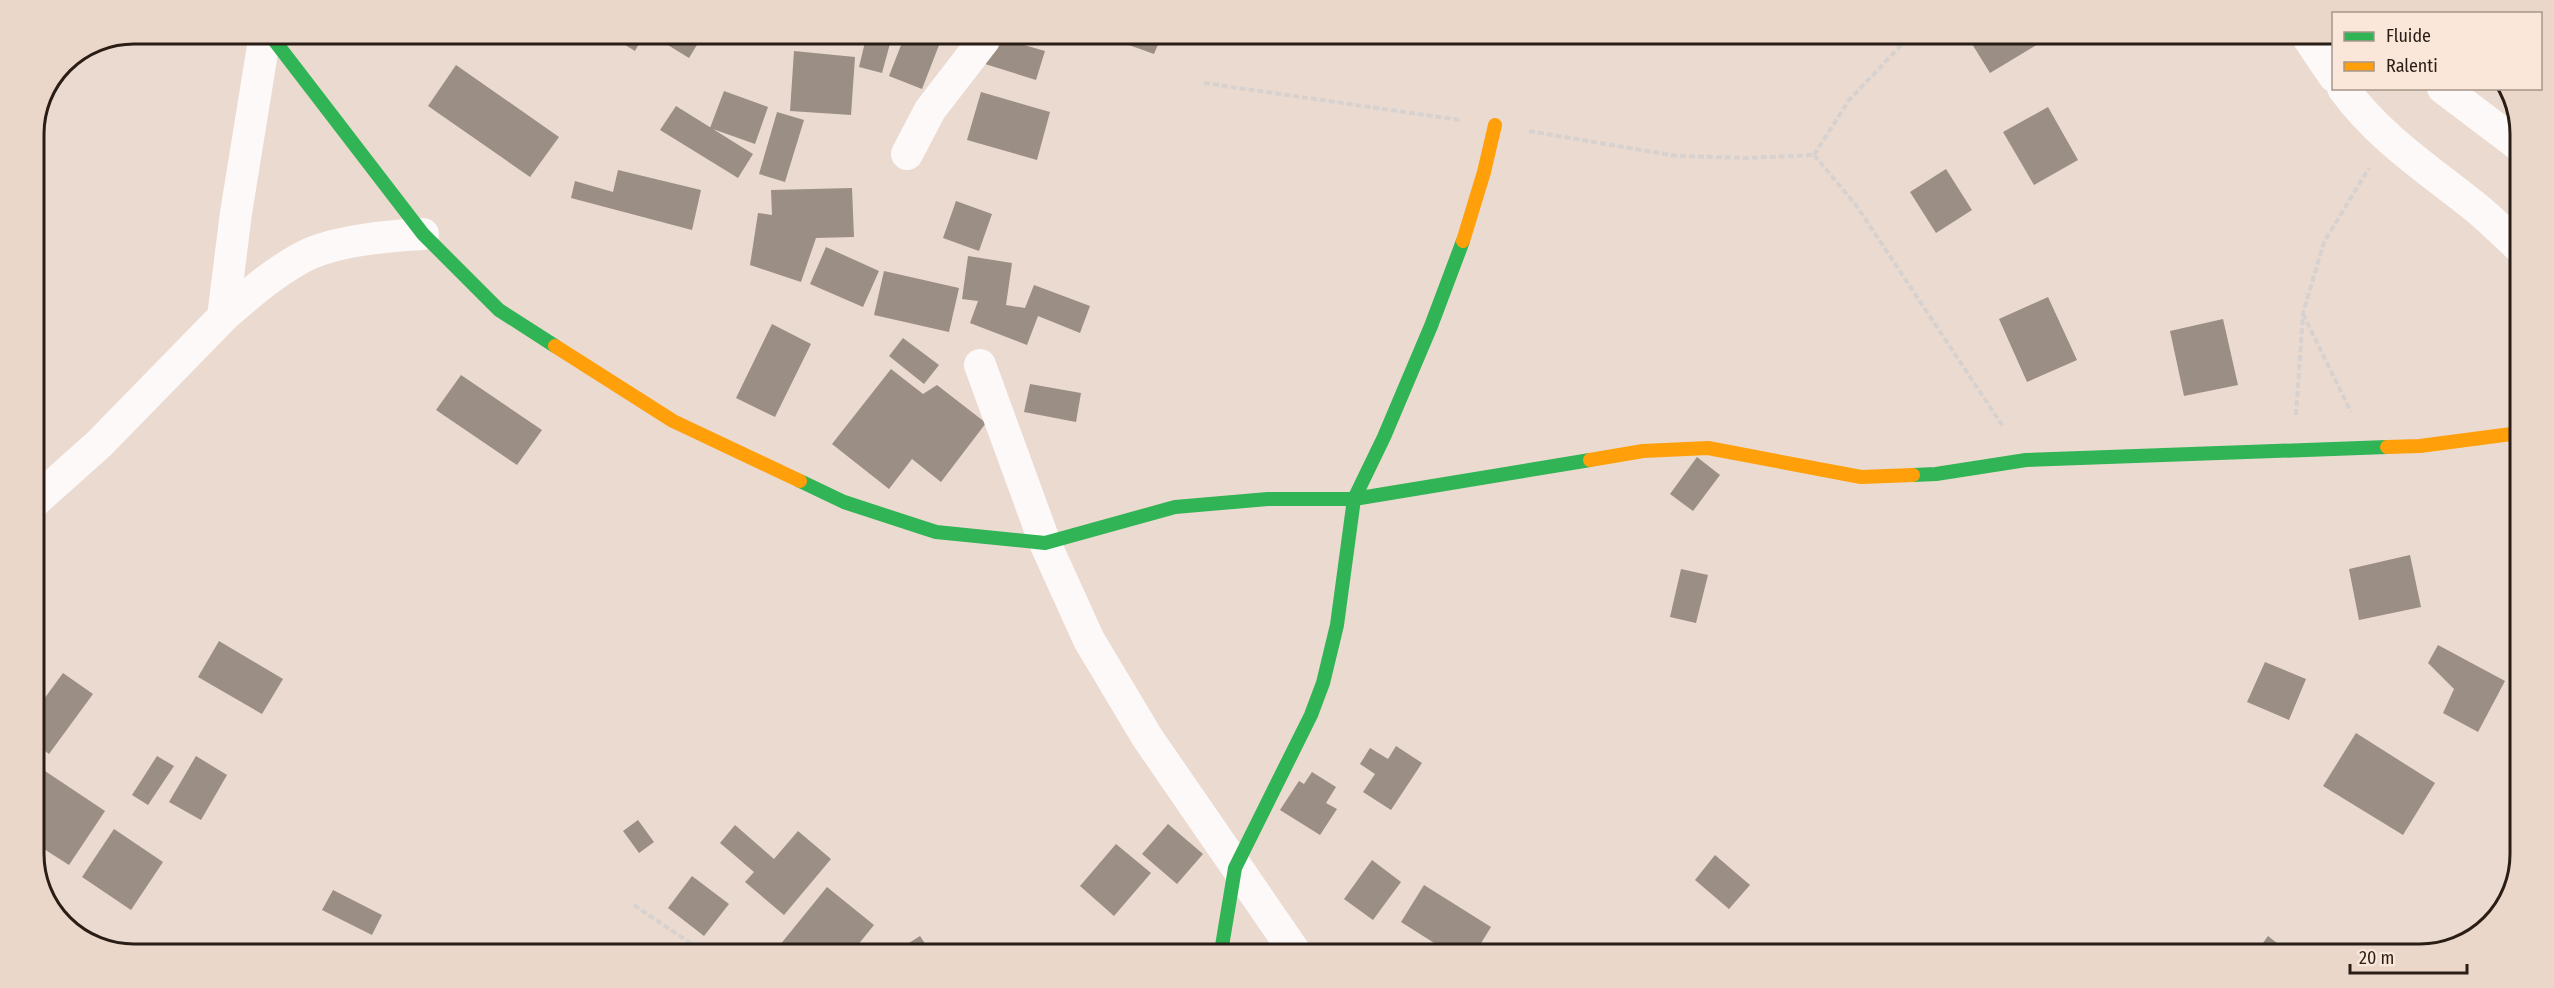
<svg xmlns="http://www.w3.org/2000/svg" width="2554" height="988" viewBox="0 0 2554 988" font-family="'Fira Sans Condensed',sans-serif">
	<rect width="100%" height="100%" fill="#ebdacf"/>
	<path fill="#9a8e85" d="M1969,39H2035L2038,44L1990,73Z
		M617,40H641L635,51Z
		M664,40H700L689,58L663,42Z
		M891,40L882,73L859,67L865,42L861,40Z
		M903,40H941L922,89L889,76Z
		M992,40H1006L1045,51L1036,80L985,64Z
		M1115,40H1160L1154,54Z
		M794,51L855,57L851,115L790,111Z
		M456,65L559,137L530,177L428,106Z
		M724,91L768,107L755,144L710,128Z
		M981,92L1050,112L1037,160L967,140Z
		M676,106L753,154L738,178L660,130Z
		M2048,107L2078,160L2034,185L2003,132Z
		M777,112L804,120L785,182L759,174Z
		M1946,169L1972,210L1936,233L1910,192Z
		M618,170L701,190L692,230L571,198L575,181L613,192Z
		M852,188L854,237L816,238L801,282L750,265L758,213L772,215L771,190Z
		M956,201L992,214L979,251L943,238Z
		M826,247L879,271L863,307L810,284Z
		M968,256L1012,263L1006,305L1025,308L1034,285L1090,306L1080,333L1038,316L1027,345L970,323L978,301L962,299Z
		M884,271L959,288L949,332L874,315Z
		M2048,297L2077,360L2027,382L1999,319Z
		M2223,319L2238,385L2184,396L2170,331Z
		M772,324L811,344L775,417L736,398Z
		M903,338L939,365L924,384L889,356Z
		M891,369L923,394L937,385L986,423L941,482L912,459L889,489L832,444Z
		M461,375L542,430L517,465L436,410Z
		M1030,384L1081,393L1076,422L1024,412Z
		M1697,457L1720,475L1693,511L1670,494Z
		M2410,555L2421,607L2359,620L2349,569Z
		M1681,569L1708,575L1696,623L1670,617Z
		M219,641L283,679L262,714L198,677Z
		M2438,645L2505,681L2478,732L2443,713L2454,689L2428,663Z
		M2265,662L2306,679L2289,720L2247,702Z
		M63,673L93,694L49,754L33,742V714Z
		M2356,733L2435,783L2403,835L2323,786Z
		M1396,746L1422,763L1391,810L1363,792L1375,774L1360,764L1370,748L1388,759Z
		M157,756L174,766L148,805L132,795Z
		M196,756L227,775L201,820L169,802Z
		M36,765L105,811L69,865L33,842V770Z
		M1312,772L1336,787L1326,803L1337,809L1320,835L1280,810L1299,781L1304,784Z
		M638,820L654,842L639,853L623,831Z
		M1168,824L1203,854L1177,884L1142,854Z
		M735,825L774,859L798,831L831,859L784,915L745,882L754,872L720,843Z
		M114,829L163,862L131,910L82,877Z
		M1116,844L1151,873L1114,916L1080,886Z
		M1715,855L1750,885L1729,909L1695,880Z
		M1372,860L1401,882L1373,920L1344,899Z
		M692,876L729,904L704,936L668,908Z
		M1424,885L1491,927L1475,953H1450L1401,922Z
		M827,887L874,925L853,951H775Z
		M333,890L382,915L372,935L322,910Z
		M920,936L930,951H896Z
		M2268,936L2292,955H2254Z"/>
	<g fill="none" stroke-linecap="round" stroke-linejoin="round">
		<path stroke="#d7d2cf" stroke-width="4" stroke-dasharray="6 3" stroke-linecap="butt" d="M1204,83L1460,120
			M1529,131L1677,156L1746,158L1814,155
			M1814,155L1856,205L2004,428
			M1814,155L1849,100L1907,39
			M2303,314L2351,412
			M2296,415L2303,313L2324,242L2369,168
			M634,905L702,951"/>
		<path stroke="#fcf9f8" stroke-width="32" d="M2309,39L2334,76
			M2343,88C2380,139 2431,171 2479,210C2493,222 2506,235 2520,248
			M2443,88L2521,147
			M907,154L930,110L984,40
			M223,317C248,295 272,274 301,258C331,241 387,236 423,234
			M980,365L1045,543L1089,640L1147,737L1295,952
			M33,503L99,444L223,317L236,213L264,40"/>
		<path stroke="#30b455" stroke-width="14" d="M274,40L423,234L499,310L555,346
			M1913,475L1936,474L2026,460L2387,447
			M800,481L844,502L936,532L1045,543L1175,507L1268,499H1354L1590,460
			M1221,952L1235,868L1311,715L1323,683L1337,625L1354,499L1384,437L1431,326L1463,241"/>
		<path stroke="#ff9f0a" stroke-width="14" d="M1463,241L1484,172L1495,125
			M555,346L673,421L800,481
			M2387,447L2420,446L2519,433
			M1590,460L1643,451L1708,448L1861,477L1913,475"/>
	</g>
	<path d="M0 0H2554V988H0ZM134 44H2420A90 90 0 0 1 2510 134V854A90 90 0 0 1 2420 944H134A90 90 0 0 1 44 854V134A90 90 0 0 1 134 44Z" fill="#ead7ca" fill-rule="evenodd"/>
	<path fill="none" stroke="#291d15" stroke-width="3" d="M134 44H2420A90 90 0 0 1 2510 134V854A90 90 0 0 1 2420 944H134A90 90 0 0 1 44 854V134A90 90 0 0 1 134 44Z"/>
	<rect x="2332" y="12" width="210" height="78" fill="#fbe7da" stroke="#a7968b" stroke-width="1.5"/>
	<rect x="2344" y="32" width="30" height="9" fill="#30b455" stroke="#a7968b" stroke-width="1.5"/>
	<text x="2386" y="42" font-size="18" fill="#291d15">Fluide</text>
	<rect x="2344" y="62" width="30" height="9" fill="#ff9f0a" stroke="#a7968b" stroke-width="1.5"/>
	<text x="2386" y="72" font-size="18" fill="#291d15">Ralenti</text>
	<path d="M2350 964v9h117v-9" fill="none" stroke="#291d15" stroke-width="3"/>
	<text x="2359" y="964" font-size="18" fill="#291d15" stroke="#fbe7da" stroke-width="4.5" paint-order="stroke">20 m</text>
</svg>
